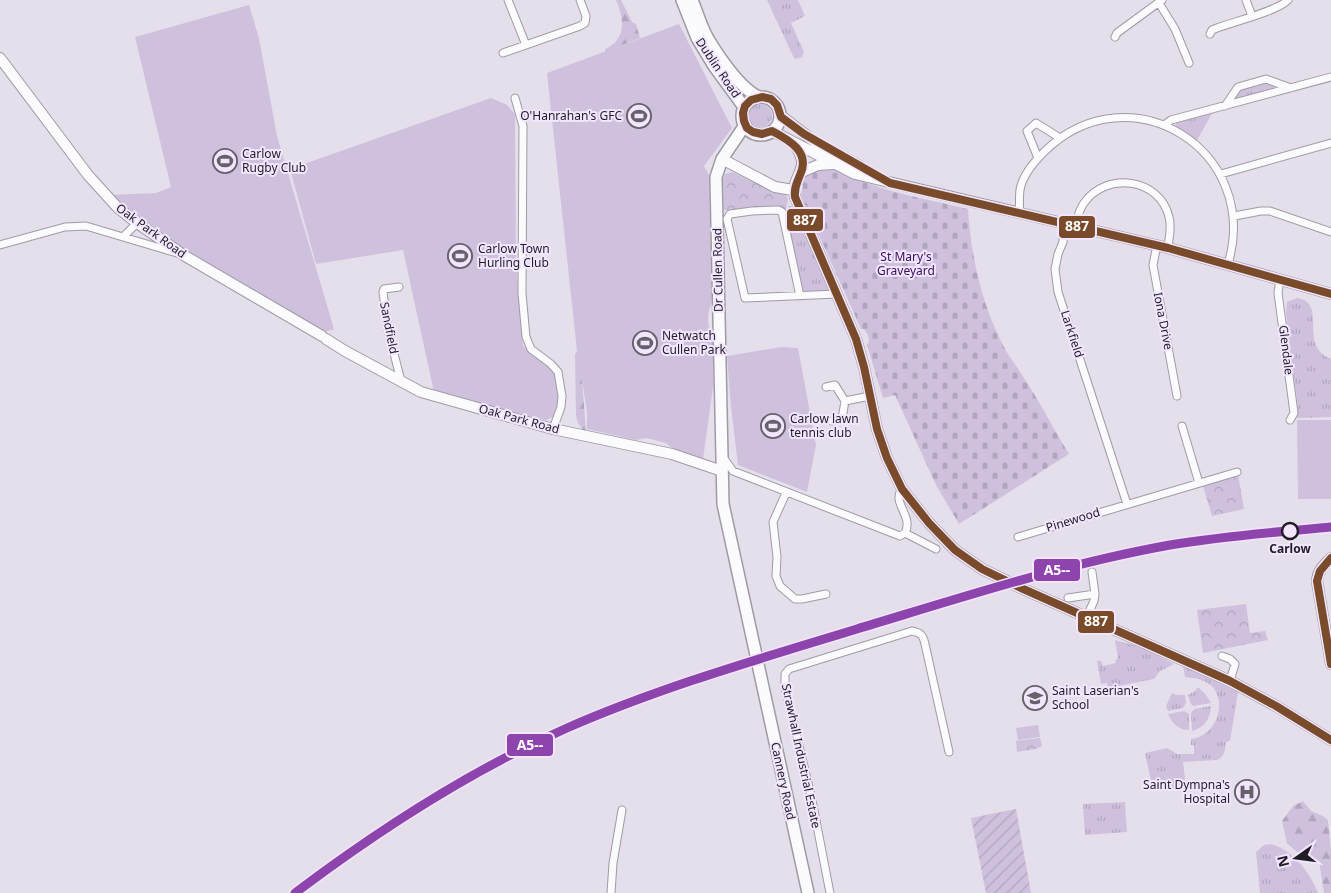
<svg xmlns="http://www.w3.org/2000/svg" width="1331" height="893" viewBox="0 0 1331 893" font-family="'Noto Sans',sans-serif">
	<defs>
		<pattern id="grass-tufts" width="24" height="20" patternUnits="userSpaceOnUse" patternTransform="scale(1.25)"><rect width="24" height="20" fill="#cfc1de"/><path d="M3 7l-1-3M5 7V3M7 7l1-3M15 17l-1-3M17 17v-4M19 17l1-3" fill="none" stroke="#b1a5be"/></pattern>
		<pattern id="forest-firs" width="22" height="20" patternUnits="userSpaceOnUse" patternTransform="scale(1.25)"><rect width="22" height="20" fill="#cfc1de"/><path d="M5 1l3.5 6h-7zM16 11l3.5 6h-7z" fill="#b1a5be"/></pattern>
		<pattern id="cemetery-stones" width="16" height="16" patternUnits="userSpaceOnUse" patternTransform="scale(1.25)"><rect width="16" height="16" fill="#cfc1de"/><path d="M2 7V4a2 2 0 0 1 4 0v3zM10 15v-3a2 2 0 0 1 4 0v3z" fill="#b1a5be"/></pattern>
		<pattern id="park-crowns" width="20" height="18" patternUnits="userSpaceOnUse" patternTransform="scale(1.25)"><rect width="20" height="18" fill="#cfc1de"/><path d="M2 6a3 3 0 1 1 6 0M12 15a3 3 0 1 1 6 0" fill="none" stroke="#b1a5be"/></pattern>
		<pattern id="garden-furrows" width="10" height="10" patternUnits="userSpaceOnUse" patternTransform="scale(1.25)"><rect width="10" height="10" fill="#cfc1de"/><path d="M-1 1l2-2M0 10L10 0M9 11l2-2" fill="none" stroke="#b1a5be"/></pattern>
	</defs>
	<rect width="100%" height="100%" fill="#e5dfeb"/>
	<path fill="url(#grass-tufts)" d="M767,0H798L805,16L791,23L804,52L802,57L795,59L793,56Z
		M1265,81L1281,87L1234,101L1232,100L1244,87Z
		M748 116a12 12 0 1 1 24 0a12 12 0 1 1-24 0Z
		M1214,110L1196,142L1175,128L1176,122Z
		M789,206H792L829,287L827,292L803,291L802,289L785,216Z
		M1297,298C1329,303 1297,345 1331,359V417L1297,418L1298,409L1286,313L1287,302Z
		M1115,640L1141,647L1174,664L1160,671L1154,679L1108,688L1107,683L1101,684L1097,661H1101L1103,666L1116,663L1115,660L1118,659Z
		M1183,665L1238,692L1230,741L1226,742C1225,750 1225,756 1217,760L1183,762L1186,787L1153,790L1145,753L1167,748L1177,754H1194V745H1191V739C1219,737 1231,693 1204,681C1198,678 1191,678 1185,677Z
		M1198,687L1206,695L1211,703L1193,706L1190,702L1188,695L1195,691Z
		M1172,693L1177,695H1185L1186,703L1183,708L1168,711L1166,706Z
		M1211,706C1211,718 1204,728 1192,731L1191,713L1194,709Z
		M1184,711L1189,714V730C1179,730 1172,724 1168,714Z
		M1125,802L1127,832L1085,835L1083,804Z
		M1270,844C1291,848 1311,873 1318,893H1260L1256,852L1264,845Z"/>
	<path fill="url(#forest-firs)" d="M616,0H621L632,22L636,24L640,38L605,52V49C627,39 624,19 616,0Z
		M577,351L580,354L586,431L583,430L578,423L576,416L575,354Z
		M1303,801L1311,811L1323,816L1328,820L1331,851V893H1324L1319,861L1306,853H1298L1287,843L1282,821L1293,806Z"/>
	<path fill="url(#cemetery-stones)" d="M834,168C875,191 923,198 968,209C971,257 982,306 1005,349C1010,358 1017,366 1022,375C1039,400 1053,428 1069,454L959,524L936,485L895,395L883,398L867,345L869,341L868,335L864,329H861L801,195L803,186L800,184L803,176L807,171Z"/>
	<path fill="url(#park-crowns)" d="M732,172L773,192L786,195L788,199L786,209L724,210L723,179L725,174Z
		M1238,474L1244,509L1212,516L1202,483Z
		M1246,604L1250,633L1265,631L1268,640L1203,653L1197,610Z
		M1040,738L1042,746L1036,749L1017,752L1016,741Z"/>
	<path fill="url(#garden-furrows)" d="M1016,809L1031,893H986L971,818Z"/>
	<path fill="#cfc1de" d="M249,5L259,38L277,136L334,329L325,332C253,291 170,252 110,195L156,193L171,187L135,37Z
		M679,24L732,128L704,166L709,175L712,302C707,312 706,327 713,335V387L703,459L673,449L666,443L646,438L636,440L587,429V411L577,351L547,73Z
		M491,98L507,105L515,114L516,263L523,346L556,373L558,401L553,417L546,420L434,392L403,250L316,264L290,169Z
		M781,347L798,348L816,445L807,492L738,465L731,407L727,356Z
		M1297,420H1331V499H1298Z
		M1038,725L1040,737L1018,740L1016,728Z"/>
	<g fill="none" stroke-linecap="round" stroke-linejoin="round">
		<defs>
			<path id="street" d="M508,0L526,45
				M1246,0L1252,16
				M1159,3L1175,29L1189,63
				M1210,34L1212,30L1217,28C1233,22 1278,11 1288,0
				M1115,37L1117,33L1162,0
				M503,53L580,26L585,23L586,16L580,0
				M515,98L523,126L522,293L526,337L531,349L551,364L558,372L562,396L561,407L553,429
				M1225,106L1238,87L1266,79L1291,88
				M1164,125L1171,120L1331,77
				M1038,158L1027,131L1036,123L1060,138
				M1221,174L1331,143
				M1019,212C1020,205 1019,197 1020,190C1022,176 1035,161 1044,152C1129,68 1262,150 1228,264
				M1234,216L1261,211H1270L1331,232
				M1064,222L1063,242L1058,254L1055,269L1058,292L1127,504
				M1075,225C1078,217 1079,210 1084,203C1106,171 1160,178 1169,217C1172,227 1169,237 1168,248
				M124,236L137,223
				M0,245L65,227L86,226L177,253
				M1157,245L1153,265L1177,396
				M1280,279L1278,293L1294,413L1290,420
				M399,287L384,289L383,292L388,330L401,381
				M800,296L782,212L778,210L752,211L730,214L727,219L745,298L837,294
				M826,387L835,385L845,401L842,419L832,421
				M845,401L870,396
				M1182,426L1199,483
				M723,457L733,471L900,536L905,533C914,516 891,503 902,489
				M786,493L773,522L777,557L776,576L780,586L795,599H802L826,594
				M905,533L936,549
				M1018,537L1237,472
				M1092,572L1095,594
				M1068,598L1095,594L1094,601L1086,618
				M1222,656L1230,659L1235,664L1230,681
				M611,893L613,863L622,810
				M830,893L812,800L785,687V674L789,669L912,631C921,633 923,635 925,644L949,752"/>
			<path id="secondary" d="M0,58L88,175L117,207L137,223L185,256L322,336
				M780,115L815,142L858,165L873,176
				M772,131L855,174L1168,248L1331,294
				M794,144C814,171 790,173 795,197L856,339L864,367L877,429L887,458L902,489L929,523L955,550L982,569L1021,588L1230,681L1276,706L1331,740
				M722,159L775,187L793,190
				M802,172L818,165L833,164
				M326,339L345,351L421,392L553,429L672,454L722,471
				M1331,558C1324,565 1318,570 1317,581L1331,664"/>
			<path id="primary" d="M682,0L697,38L714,66L744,107
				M692,0C697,12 701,26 707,37C717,54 740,89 759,97
				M742 116a19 19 0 1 1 38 0a19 19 0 1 1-38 0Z
				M745,125L722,159L716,177L723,504L808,893"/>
		</defs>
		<use href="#street" stroke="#9f9ba4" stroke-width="9"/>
		<use href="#secondary" stroke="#9f9ba4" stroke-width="12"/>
		<use href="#primary" stroke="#9f9ba4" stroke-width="14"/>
		<use href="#street" stroke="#fbfafc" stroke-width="7"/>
		<use href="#secondary" stroke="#fbfafc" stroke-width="10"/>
		<use href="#primary" stroke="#fbfafc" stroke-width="11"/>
		<path stroke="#c4c3c6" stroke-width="2" stroke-dasharray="9 9" stroke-linecap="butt" d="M1034,576L1125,557L1201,544L1331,530"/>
		<defs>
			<path id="bus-1" d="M1331,294L1168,248L890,183L804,134L781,117L777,105L771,99L762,97L751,100L745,106L743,113L744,121L747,128L753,132L762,134L772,131C789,140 811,152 800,175C797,183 794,187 795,197L856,339L864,367L877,429L887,458L902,489L929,523L955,550L982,569L1021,588L1230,681L1276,706L1331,740
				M1331,558L1320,571L1317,581L1331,664"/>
		</defs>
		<use href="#bus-1" stroke="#f1e6fe" stroke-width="11"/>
		<use href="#bus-1" stroke="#7a4b2a" stroke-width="8"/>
		<defs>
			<path id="rail-1" d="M295,893C380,829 469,771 567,728C661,687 759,659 857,629C960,598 1064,564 1170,545C1223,536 1277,532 1331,527"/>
		</defs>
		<use href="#rail-1" stroke="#f1e6fe" stroke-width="12"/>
		<use href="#rail-1" stroke="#8e44ad" stroke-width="9"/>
	</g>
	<defs>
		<symbol id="stadium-ring" viewBox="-11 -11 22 22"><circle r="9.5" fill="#f1e6fe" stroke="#66616a" stroke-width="1.5"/><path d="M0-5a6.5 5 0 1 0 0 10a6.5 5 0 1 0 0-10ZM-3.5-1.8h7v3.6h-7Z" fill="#66616a"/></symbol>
		<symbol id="school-ring" viewBox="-11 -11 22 22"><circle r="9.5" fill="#f1e6fe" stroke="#66616a" stroke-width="1.5"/><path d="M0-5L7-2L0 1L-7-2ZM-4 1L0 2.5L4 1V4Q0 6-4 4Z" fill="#66616a"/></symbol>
		<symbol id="hospital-ring" viewBox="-11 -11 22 22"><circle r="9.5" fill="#f1e6fe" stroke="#66616a" stroke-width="1.5"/><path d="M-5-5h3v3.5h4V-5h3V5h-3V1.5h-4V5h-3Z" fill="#66616a"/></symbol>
	</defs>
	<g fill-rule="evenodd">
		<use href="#stadium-ring" x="625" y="102" width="28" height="28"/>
		<use href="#stadium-ring" x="211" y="147" width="28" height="28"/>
		<use href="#stadium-ring" x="446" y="242" width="28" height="28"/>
		<use href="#stadium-ring" x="631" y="329" width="28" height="28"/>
		<use href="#stadium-ring" x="759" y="412" width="28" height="28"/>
		<use href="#school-ring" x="1021" y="684" width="28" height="28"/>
		<use href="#hospital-ring" x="1233" y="778" width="28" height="28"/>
	</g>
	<circle fill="#f1e6fe" stroke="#211d25" stroke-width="2.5" cx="1290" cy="531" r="8"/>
	<g text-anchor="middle" stroke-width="4" stroke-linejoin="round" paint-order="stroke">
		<g font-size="12" fill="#211d25" stroke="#f1e6fe">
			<text transform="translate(718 68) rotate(56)" y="4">Dublin Road</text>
			<text transform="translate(151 231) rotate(36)" y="4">Oak Park Road</text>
			<text transform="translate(718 270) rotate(-91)" y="4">Dr Cullen Road</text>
			<text transform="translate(1163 321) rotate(79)" y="4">Iona Drive</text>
			<text transform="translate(389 328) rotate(79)" y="4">Sandfield</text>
			<text transform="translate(1072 334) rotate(72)" y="4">Larkfield</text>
			<text transform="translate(1286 350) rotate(83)" y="4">Glendale</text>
			<text transform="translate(519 419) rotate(15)" y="4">Oak Park Road</text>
			<text transform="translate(1073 520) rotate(-17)" y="4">Pinewood</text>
			<text transform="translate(801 756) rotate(78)" y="4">Strawhall Industrial Estate</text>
			<text transform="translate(783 781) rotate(78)" y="4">Cannery Road</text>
		</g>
		<g font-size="12" fill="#211d25" stroke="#f1e6fe" text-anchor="start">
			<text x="622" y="120" text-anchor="end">O'Hanrahan's GFC</text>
			<text x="242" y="158">Carlow<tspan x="242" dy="14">Rugby Club</tspan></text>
			<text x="478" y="253">Carlow Town<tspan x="478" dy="14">Hurling Club</tspan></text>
			<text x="662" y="340">Netwatch<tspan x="662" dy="14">Cullen Park</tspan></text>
			<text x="790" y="423">Carlow lawn<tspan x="790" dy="14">tennis club</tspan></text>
			<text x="1052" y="695">Saint Laserian's<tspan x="1052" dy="14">School</tspan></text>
			<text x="1230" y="789" text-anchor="end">Saint Dympna's<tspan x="1230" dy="14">Hospital</tspan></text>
		</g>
		<g font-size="12" fill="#3c0d5b" stroke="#f1e6fe">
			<text x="906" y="261">St Mary's<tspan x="906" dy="14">Graveyard</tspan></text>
		</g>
		<g font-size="12" font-weight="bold" fill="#211d25" stroke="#f1e6fe">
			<text x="1290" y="553">Carlow</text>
		</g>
	</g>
	<g stroke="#f1e6fe" stroke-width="2">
		<rect x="786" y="208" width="38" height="24" rx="5" fill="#7a4b2a"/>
		<rect x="1058" y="215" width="38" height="24" rx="5" fill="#7a4b2a"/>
		<rect x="1033" y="558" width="48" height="24" rx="5" fill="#8e44ad"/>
		<rect x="1077" y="610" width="38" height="24" rx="5" fill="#7a4b2a"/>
		<rect x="506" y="733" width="48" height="24" rx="5" fill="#8e44ad"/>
	</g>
	<g font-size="14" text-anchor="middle" font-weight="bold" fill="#fff">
		<text x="805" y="225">887</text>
		<text x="1077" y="231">887</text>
		<text x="1057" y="575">A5--</text>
		<text x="1096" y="626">887</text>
		<text x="530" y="750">A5--</text>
	</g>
	<g transform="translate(1296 858) rotate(256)" stroke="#f1e6fe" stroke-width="4" paint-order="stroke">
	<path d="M0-4L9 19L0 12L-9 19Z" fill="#211d25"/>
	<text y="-8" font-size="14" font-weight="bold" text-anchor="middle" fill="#211d25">N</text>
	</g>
</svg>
